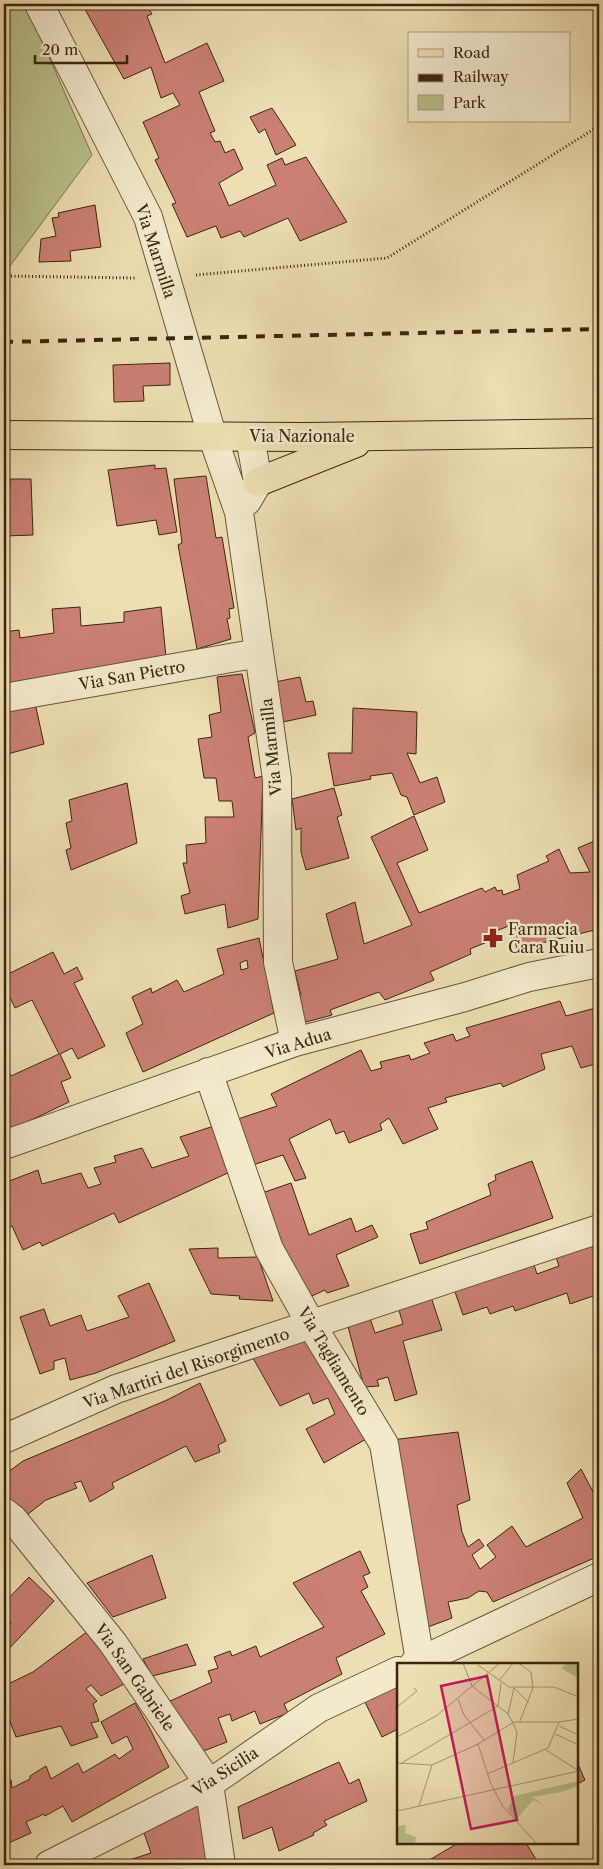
<svg xmlns="http://www.w3.org/2000/svg" width="603" height="1869" viewBox="0 0 603 1869" font-family="'Libre Caslon Text',serif">
	<rect width="100%" height="100%" fill="#eddfb3"/>
	<filter id="stains"><feTurbulence type="fractalNoise" baseFrequency=".004" numOctaves="4"/><feColorMatrix values="0 0 0 0 .2 0 0 0 0 .09 0 0 0 0 .02 0 0 0 .5 -.17"/></filter>
	<radialGradient id="worn" r=".72"><stop offset=".6" stop-color="#630" stop-opacity="0"/><stop offset="1" stop-color="#630" stop-opacity=".3"/></radialGradient>
	<path fill="#b9c18c" stroke="#7a744c" d="M7,4H26L92,155L4,274V6Z"/>
	<path fill="#cb8074" stroke="#3b260c" fill-rule="evenodd" d="M82,4H146L152,14L147,16L165,63L207,43L224,81L199,92L215,131L210,133L215,142L220,141L225,153L234,149L243,169L219,183L229,206L276,185L267,165L282,158L285,165L306,157L347,222L300,241L288,218L244,237L240,231L221,238L216,226L187,237L172,204L176,203L155,160L159,158L143,122L180,105L173,93L161,98L151,67L124,79Z
		M272,108L296,145L276,155L265,129L259,133L250,117Z
		M95,205L101,247L70,251L71,261L39,262L41,239L56,236L52,218L59,217L58,213Z
		M170,363V385L143,386L144,401L114,402L113,365Z
		M155,465V469L166,468L177,532L159,535L156,520L117,526L108,470Z
		M206,476L216,538L222,537L234,608L229,609L230,618L227,619L231,639L197,649L178,545L182,543L174,479Z
		M10,479H31L33,535L4,536V487L10,486Z
		M80,607L81,626L124,622V612L161,607L166,657L4,687V632L19,630L20,638L54,633L52,609Z
		M242,674L255,733L248,737L255,778L263,776L258,919L228,928L225,904L185,914L181,896L190,893L183,863H187L186,845L206,843L205,817H234L232,801H219L216,778H204L198,739L212,737L209,715L221,712L217,677Z
		M300,677L306,702L313,701L316,715L283,722L275,682Z
		M35,703L44,744L4,755V712Z
		M353,708L417,712L416,754L407,753L420,783L437,777L445,802L414,815L407,797L401,795L392,773L370,776L371,779L334,786L328,753H352Z
		M127,783L137,843L71,870L66,850L71,848L66,823L72,821L69,800Z
		M334,788L342,815L337,817L349,858L306,870L301,852V828L296,830L292,799Z
		M414,816L428,850L397,863L419,913L482,888L485,892L495,887L497,891L502,890L503,895L520,889L517,875L549,861L546,856L559,849L570,873L590,872L578,848L599,839L593,825L599,822V929L517,949L511,925L496,931L492,940L470,949L471,954L430,972L434,980L385,1000L379,992L330,1010L332,1015L306,1022L298,1002L301,995L295,971L338,959L326,914L355,902L364,944L412,925L371,837Z
		M259,938L274,1013L143,1072L126,1033L143,1024L132,997L151,988L152,993L177,980L184,992L224,974L217,949ZM247,960L248,968L241,970L240,963Z
		M53,952L64,974L77,967L83,979L74,983L105,1046L78,1059L72,1048L60,1054L71,1078L61,1082L69,1102L4,1133V1069L7,1068L11,1076L59,1054L32,1000L15,1008L4,985V976Z
		M560,1001L566,1016L599,1007V1063L581,1068L572,1046L541,1054L545,1069L503,1087L501,1083L445,1098L447,1102L428,1108L438,1129L403,1144L389,1118L380,1124L382,1130L349,1143L344,1131L336,1134L330,1119L289,1139L306,1178L295,1181L283,1155L250,1166L235,1120L277,1106L271,1094L361,1050L371,1071L382,1068L380,1062L409,1055L411,1060L430,1053L424,1043L453,1034L456,1041L470,1036L466,1028Z
		M217,1125L232,1171L119,1223L114,1213L42,1246L40,1242L23,1250L12,1226L4,1229V1183L38,1170L42,1184L81,1173L88,1188L101,1184L94,1168L116,1162L114,1156L142,1148L152,1168L189,1156L180,1137Z
		M532,1161L553,1218L420,1264L410,1234L428,1229L426,1222L491,1195L488,1184L496,1180L495,1175Z
		M291,1183L309,1235L351,1218L356,1232L372,1225L378,1237L336,1255L349,1286L327,1293L325,1290L303,1300L259,1194Z
		M599,1243V1294L570,1304L567,1293L515,1311L513,1306L490,1314L487,1307L463,1315L454,1289L533,1262L537,1274L559,1266L555,1254Z
		M218,1248V1258L258,1257L273,1301L239,1299L240,1296L211,1294L189,1249Z
		M149,1283L175,1341L96,1373L70,1380L65,1358L54,1361V1369L40,1374L20,1317L44,1309L50,1326L81,1315L87,1331L129,1317L118,1296Z
		M431,1297L442,1330L403,1341L417,1394L395,1401L388,1377L377,1380L379,1386L364,1387L346,1319L368,1312L375,1333L403,1324L398,1307Z
		M309,1333L368,1438L324,1463L306,1429L335,1414L328,1398L313,1404L309,1393L280,1406L253,1358Z
		M200,1383L226,1441L218,1445L220,1452L195,1462L186,1446L112,1483L114,1488L90,1502L81,1481L74,1483L77,1488L46,1500L23,1518L4,1492V1475L23,1461L167,1400Z
		M458,1432L470,1500L457,1505L462,1532L468,1547L479,1539L484,1546L472,1555L480,1569L496,1557L487,1545L512,1526L526,1547L583,1518L567,1483L581,1469L599,1503V1556L493,1602L487,1592L479,1591L468,1598L448,1602L452,1618L428,1627L391,1440Z
		M360,1551L370,1573L363,1576L368,1587L361,1591L385,1634L336,1658L342,1674L284,1704L288,1713L260,1724L255,1711L232,1721L230,1714L218,1718L227,1742L193,1755L168,1702L212,1682L208,1671L218,1668L214,1657L230,1651L232,1656L256,1646L260,1657L324,1627L293,1583Z
		M152,1555L166,1598L113,1617L87,1583Z
		M29,1577L54,1601L4,1654V1631L11,1623L4,1616V1603Z
		M88,1631L126,1683L101,1696L91,1685L86,1689L97,1701L93,1704L99,1721L91,1723L98,1737L71,1746L61,1726L16,1737L9,1719L5,1721L4,1719V1686L33,1672Z
		M187,1644L196,1665L152,1676L143,1659Z
		M398,1685V1729L382,1737L365,1702Z
		M135,1703L149,1727L169,1767L72,1822L63,1806L45,1816L44,1814L26,1822L31,1833L4,1845V1783L11,1780L12,1788L30,1779V1776L46,1766L51,1779L78,1763L83,1773L115,1754L119,1759L133,1749L127,1736L112,1744L101,1722Z
		M339,1762L349,1784L359,1779L367,1801L324,1821L327,1825L313,1833L314,1835L279,1851L272,1827L243,1839L238,1807Z
		M577,1762L585,1780L577,1784Z
		M201,1799L217,1865H114L151,1853L142,1827Z
		M458,1843H526L537,1861L531,1865H421Z"/>
	<g fill="none" stroke-linecap="round" stroke-linejoin="round">
		<defs>
			<path id="minor" d="M39,4L148,217L212,435L239,512L277,779L278,962L295,1042
				M247,501L258,482L250,437
				M4,698L259,653
				M208,1072L269,1249L311,1324L384,1444L420,1661
				M4,1145L295,1042L465,997L529,977L599,963
				M4,1439L116,1389L599,1229
				M4,1512L13,1519L113,1643L209,1784L221,1865
				M414,1664L599,1577
				M49,1865L209,1784L319,1708L398,1671"/>
			<path id="major" d="M4,435L306,437L599,433
				M258,482L356,443"/>
		</defs>
		<use href="#minor" stroke="#685436" stroke-width="30"/>
		<use href="#major" stroke="#3b260c" stroke-width="30"/>
		<path stroke="#3b260c" stroke-width="3" stroke-dasharray="1 2.5" stroke-linecap="butt" d="M196,275L387,258L599,126
			M4,276L135,278"/>
		<use href="#minor" stroke="#f3eace" stroke-width="28"/>
		<use href="#major" stroke="#eddfb3" stroke-width="28"/>
		<path stroke="#3b260c" stroke-width="4" stroke-dasharray="9 9" stroke-linecap="butt" d="M4,342L599,329"/>
	</g>
	<defs>
		<symbol id="pharmacy-bare" viewBox="-9 -9 18 18"><path d="M-2-6h4v4h4v4h-4v4h-4v-4h-4v-4h4Z" fill="#8f2418" stroke="#f3eace" stroke-width="2.5" paint-order="stroke"/></symbol>
	</defs>
	<g fill-rule="evenodd">
		<use href="#pharmacy-bare" x="479" y="924" width="28" height="28"/>
	</g>
	<g text-anchor="middle" stroke-width="5" stroke-linejoin="round" paint-order="stroke">
		<g font-size="16" fill="#3b260c" stroke="#f3eace">
			<text transform="translate(156 251) rotate(72)" y="6">Via Marmilla</text>
			<text x="302" y="442">Via Nazionale</text>
			<text transform="translate(132 675) rotate(-10)" y="6">Via San Pietro</text>
			<text transform="translate(271 747) rotate(-96)" y="6">Via Marmilla</text>
			<text transform="translate(298 1043) rotate(-17)" y="6">Via Adua</text>
			<text transform="translate(334 1361) rotate(59)" y="6">Via Tagliamento</text>
			<text transform="translate(186 1368) rotate(-19)" y="6">Via Martiri del Risorgimento</text>
			<text transform="translate(135 1677) rotate(55)" y="6">Via San Gabriele</text>
			<text transform="translate(225 1771) rotate(-33)" y="6">Via Sicilia</text>
		</g>
		<g font-size="16" fill="#3b260c" stroke="#f3eace" text-anchor="start">
			<text x="508" y="935">Farmacia<tspan x="508" dy="18">Cara Ruiu</tspan></text>
		</g>
	</g>
	<g transform="translate(397 1663)">
		<rect width="181" height="181" fill="#eddfb3"/>
		<path d="M170,0H181V15L164,5ZM181,118V123L164,129L135,134L146,141L136,137L119,157L111,146L117,133ZM9,162L8,170L19,174L18,181H0V163Z" fill="#b9c18c"/>
		<path fill="none" stroke="#a69570" stroke-width="1" d="M66,0L75,23L111,51L116,60L120,69L116,100M121,0L134,9L136,25L123,58M81,2L112,24H157L182,34M102,18L116,0M117,25L132,40M61,36L67,52L87,77M0,44L20,28L17,25M111,51L117,25M162,63L182,72M158,71L182,82M0,74L39,53L103,0M81,81L94,121L105,142L140,181M149,87L182,108M0,100L35,102M3,101L101,43L104,20M90,111L151,85L162,59M22,143L35,102L81,81L117,59H162L182,56M0,148L182,108"/>
		<path fill="#c2185b" fill-opacity="0.15" stroke="#c2185b" stroke-width="2.5" d="M90,13L120,157L74,166L44,23Z"/>
		<rect width="181" height="181" fill="none" stroke="#3b260c" stroke-width="2.5"/>
	</g>
	<rect width="603" height="1869" fill="none" stroke="#eddfb3" stroke-width="20"/>
	<rect x="5" y="5" width="593" height="1859" fill="none" stroke="#3b260c" stroke-width="2.5"/>
	<rect x="10" y="10" width="583" height="1849" fill="none" stroke="#3b260c"/>
	<rect x="408" y="32" width="162" height="90" fill="#f3eace" stroke="#a99c80"/>
	<rect x="418" y="49" width="25" height="8" fill="#eddfb3" stroke="#a99c80"/>
	<text x="453" y="58" font-size="15" fill="#3b260c">Road</text>
	<rect x="418" y="74" width="25" height="8" fill="#3b260c" stroke="#a99c80"/>
	<text x="453" y="82" font-size="15" fill="#3b260c">Railway</text>
	<rect x="418" y="95" width="25" height="15" fill="#b9c18c" stroke="#a99c80"/>
	<text x="453" y="108" font-size="15" fill="#3b260c">Park</text>
	<path d="M35 55v8h92v-8" fill="none" stroke="#3b260c" stroke-width="2.5"/>
	<text x="42" y="55" font-size="15" fill="#3b260c" stroke="#f3eace" stroke-width="4" paint-order="stroke">20 m</text>
	<rect width="100%" height="100%" filter="url(#stains)"/>
	<rect width="100%" height="100%" fill="url(#worn)"/>
</svg>
